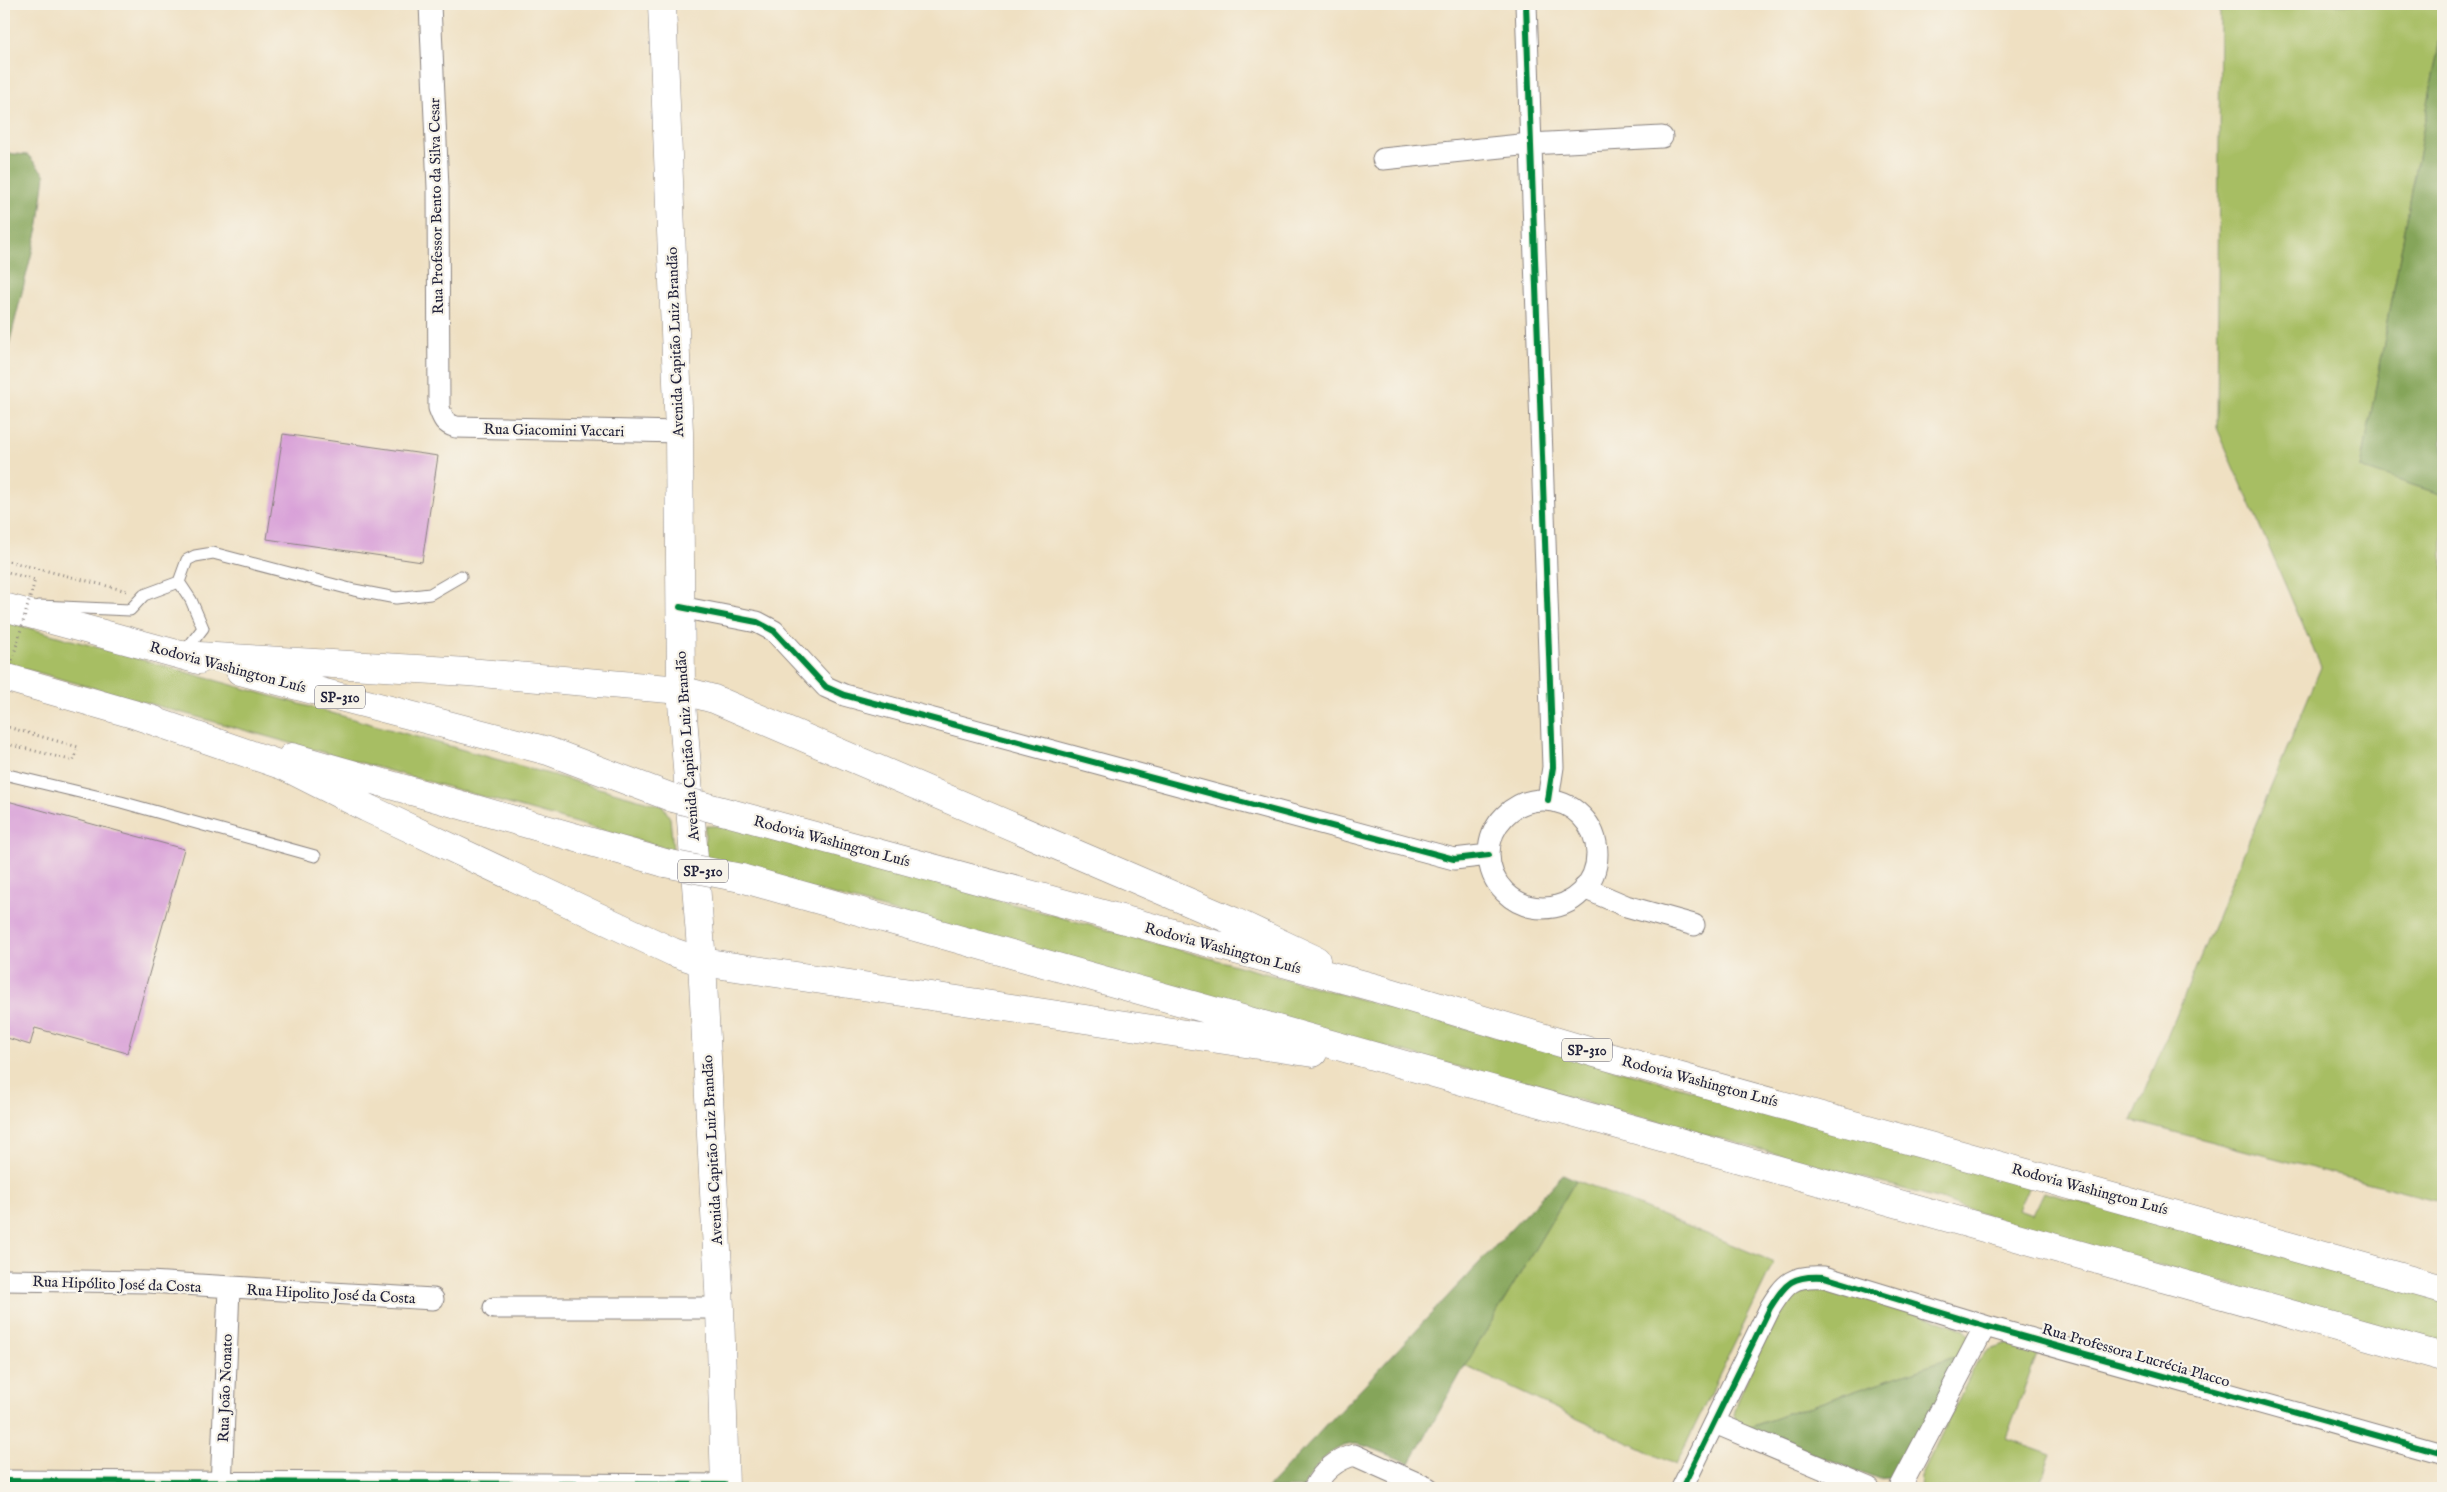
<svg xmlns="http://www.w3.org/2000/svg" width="2447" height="1492" viewBox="0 0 2447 1492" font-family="'IM FELL English',serif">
	<rect width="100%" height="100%" fill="#f7f3e8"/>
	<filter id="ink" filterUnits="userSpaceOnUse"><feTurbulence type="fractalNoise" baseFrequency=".02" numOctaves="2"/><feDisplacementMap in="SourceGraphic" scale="10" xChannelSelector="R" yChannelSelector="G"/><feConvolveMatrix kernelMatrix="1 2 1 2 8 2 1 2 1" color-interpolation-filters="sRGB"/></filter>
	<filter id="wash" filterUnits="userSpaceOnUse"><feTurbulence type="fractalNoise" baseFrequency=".0096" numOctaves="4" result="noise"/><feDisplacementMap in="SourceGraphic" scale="20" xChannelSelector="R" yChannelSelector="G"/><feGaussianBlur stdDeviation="1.12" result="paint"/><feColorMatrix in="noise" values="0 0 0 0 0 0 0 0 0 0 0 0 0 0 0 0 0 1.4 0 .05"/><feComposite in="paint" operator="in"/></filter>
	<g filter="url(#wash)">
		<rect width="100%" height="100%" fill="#efe0c2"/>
		<path fill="#a7be64" stroke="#647050" d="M2220,4H2443V22L2361,468L2443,495V1202L2132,1121L2321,667L2217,428Z
			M4,621L663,806L670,818L673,850L4,663Z
			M705,826H728L2030,1183L2018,1210L2032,1215L2043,1192L2443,1299V1344L2025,1229L1944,1200L705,860Z
			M1576,1180L1774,1262L1676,1465L1465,1366Z
			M1826,1284L1965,1329L1970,1336L1966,1353L1747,1428L1736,1422L1734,1414L1738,1401L1777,1307L1804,1285Z
			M2008,1344L2038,1352L2006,1438L2051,1454L2038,1488H1920L1921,1476L1978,1360L1989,1350Z"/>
		<path fill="#85a55a" stroke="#54644a" d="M2443,22V495L2361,468Z
			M4,153L28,155L45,175L39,224L4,365Z
			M1563,1174L1576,1180L1465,1366L1410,1463C1398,1459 1365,1444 1355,1444C1330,1445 1313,1469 1303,1488H1267Z
			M1966,1353L1903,1471L1893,1478L1879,1480L1747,1428Z"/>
		<g id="blocks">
			<path fill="#d89fd8" d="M283,434L438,456L422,562L267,539Z
				M4,800L184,849L127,1053L35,1028L30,1045L4,1037Z"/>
		</g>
	</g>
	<g filter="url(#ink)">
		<use href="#blocks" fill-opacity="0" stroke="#88817e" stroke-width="1"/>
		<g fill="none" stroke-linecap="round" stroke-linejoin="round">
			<defs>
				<path id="service" d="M39,606L130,610L144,595L179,582
					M183,654L203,628L191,600L179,582L187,560L195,556L213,553L354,590L396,598L430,594L461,576
					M4,774L121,802L315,856"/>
				<path id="minor" d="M430,4L438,188L439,408C443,419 445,424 456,427L679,432
					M1526,4L1553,767L1548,800
					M1383,159L1530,144L1662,137
					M680,607L757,622L774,631L826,687L844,695L1454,859L1489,855
					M1489 854a54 54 0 1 1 108 0a54 54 0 1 1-108 0Z
					M1584,888L1626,906L1694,925
					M4,1280L149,1282L433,1299
					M494,1308H720
					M1715,1423L1869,1488
					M4,1481L725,1485
					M221,1488L229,1288
					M1314,1488C1323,1471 1335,1460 1354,1455L1428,1488
					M1682,1488L1770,1308C1786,1282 1793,1275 1824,1277L1985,1326L2443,1454
					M1900,1488L1985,1326"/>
				<path id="secondary" d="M662,4L679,432L681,690L702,962L720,1308L725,1488"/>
				<path id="motorway" d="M4,607L199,660
					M182,655L468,672L681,690L714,699L1233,921L1316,960
					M240,671L548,751L673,798
					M4,677L154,720
					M136,715L284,766L367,808L673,952L702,962L1313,1053
					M292,757L665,863
					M730,813L1376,988L1595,1053L2443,1289
					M741,878L2443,1357"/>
			</defs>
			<use href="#service" stroke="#88817e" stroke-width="13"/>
			<use href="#minor" stroke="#88817e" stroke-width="23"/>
			<use href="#secondary" stroke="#88817e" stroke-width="29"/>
			<use href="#motorway" stroke="#88817e" stroke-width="29"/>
			<path stroke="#88817e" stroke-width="3" stroke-dasharray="1 4" stroke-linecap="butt" d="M4,560L127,591
				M4,571L35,580
				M4,726L78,747L74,761L4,743"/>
			<use href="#service" stroke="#fff" stroke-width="11"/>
			<use href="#minor" stroke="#fff" stroke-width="21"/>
			<use href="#secondary" stroke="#fff" stroke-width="28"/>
			<use href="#motorway" stroke="#fff" stroke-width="28"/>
			<defs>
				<path id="motorway-bridge" d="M673,798L730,813
					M665,863L741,878"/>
			</defs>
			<use href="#motorway-bridge" stroke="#88817e" stroke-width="29" stroke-linecap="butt"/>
			<path stroke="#88817e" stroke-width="3" stroke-dasharray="1 4" stroke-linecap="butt" d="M4,689L35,580"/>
			<use href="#motorway-bridge" stroke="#fff" stroke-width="28"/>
			<defs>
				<path id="cycleway" d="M1526,4L1553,767L1548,800
					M680,607L757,622L774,631L826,687L844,695L1454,859L1489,855
					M4,1481L725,1485
					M1682,1488L1770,1308C1786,1282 1793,1275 1824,1277L1985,1326L2443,1454"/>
			</defs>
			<use href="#cycleway" stroke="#f7f3e8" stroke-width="9"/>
			<use href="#cycleway" stroke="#00873e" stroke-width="6"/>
		</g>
	</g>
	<g text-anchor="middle" stroke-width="4.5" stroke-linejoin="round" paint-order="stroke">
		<g fill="#f7f3e8" stroke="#62616f" stroke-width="1">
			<rect x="315" y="685.5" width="50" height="23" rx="4"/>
			<rect x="678" y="859.5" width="50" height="23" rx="4"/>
			<rect x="1562" y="1038.5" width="50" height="23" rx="4"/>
		</g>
		<g font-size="14" font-weight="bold" fill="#22223b">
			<text x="340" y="702">SP-310</text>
			<text x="703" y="876">SP-310</text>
			<text x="1587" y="1055">SP-310</text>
		</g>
		<g font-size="15" fill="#22223b" stroke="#f7f3e8">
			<text transform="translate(436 206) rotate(-91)" y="5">Rua Professor Bento da Silva Cesar</text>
			<text transform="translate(675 342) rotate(-92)" y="5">Avenida Capitão Luiz Brandão</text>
			<text transform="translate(554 430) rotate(1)" y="5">Rua Giacomini Vaccari</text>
			<text transform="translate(228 667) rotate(15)" y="5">Rodovia Washington Luís</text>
			<text transform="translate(687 746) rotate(-94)" y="5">Avenida Capitão Luiz Brandão</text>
			<text transform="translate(832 841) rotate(15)" y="5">Rodovia Washington Luís</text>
			<text transform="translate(1223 948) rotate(15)" y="5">Rodovia Washington Luís</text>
			<text transform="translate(1700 1081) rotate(15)" y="5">Rodovia Washington Luís</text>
			<text transform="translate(712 1150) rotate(-93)" y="5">Avenida Capitão Luiz Brandão</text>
			<text transform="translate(2090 1189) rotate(15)" y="5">Rodovia Washington Luís</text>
			<text transform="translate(117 1284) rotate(2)" y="5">Rua Hipólito José da Costa</text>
			<text transform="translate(331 1294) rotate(3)" y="5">Rua Hipolito José da Costa</text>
			<text transform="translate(2136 1355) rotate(16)" y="5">Rua Professora Lucrécia Placco</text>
			<text transform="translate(225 1388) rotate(-88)" y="5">Rua João Nonato</text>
		</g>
	</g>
	<rect width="2447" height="1492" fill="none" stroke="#f7f3e8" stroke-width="20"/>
</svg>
